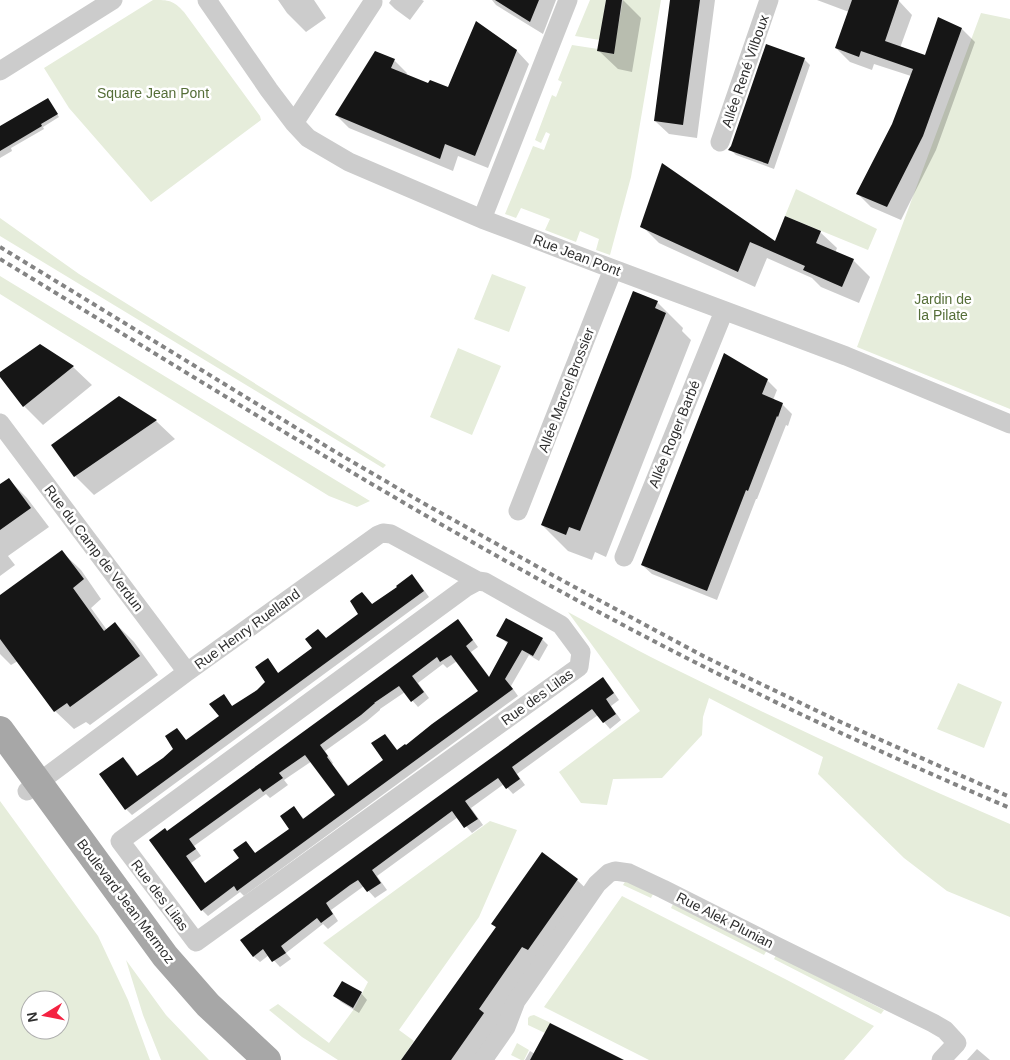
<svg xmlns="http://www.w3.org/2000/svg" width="1010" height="1060" viewBox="0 0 1010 1060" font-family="Helvetica,sans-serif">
	<rect width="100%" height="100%" fill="#fff"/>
	<path fill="#e6eddb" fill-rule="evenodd" d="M153,0C169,0 173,0 184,12L260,116L261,120L151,202L69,108L44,68Z
		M590,0H606L600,40L575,36Z
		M623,0H661L631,177L610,255L596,250L599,239L580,231L576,242L545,230L550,219L521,208L516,218L505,214L533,146L544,150L550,134L546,132L541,143L535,140L552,95L556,97L562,82L558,80L572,45L598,49V51L613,54Z
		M981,13L1010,19V409L857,347Z
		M796,189L877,229L868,250L785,216Z
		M0,218L79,274L386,465L383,468L0,236Z
		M492,274L526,287L509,332L474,319Z
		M0,276L370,501L357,507L329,496L53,327L0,294Z
		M458,348L501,366L472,435L430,417Z
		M568,612C605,632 641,653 679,671C788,725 898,776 1010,824V917L947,891L904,858L818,774L823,757L709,698L703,717L702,735L662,778L613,779L607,805L581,803L559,772L640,711Z
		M958,683L1002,702L984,748L937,729Z
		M0,801L98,936L128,1000L150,1060H0ZM30,1000H60V1030H30Z
		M490,821L517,830L479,917L399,1030L414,1041L401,1060H338L302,1037L269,1010L278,1004L329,1043L354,1009L368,982L323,943Z
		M626,880L653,894L651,898L623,885Z
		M622,896L787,980L874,1026L844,1060H649L544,1007Z
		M673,904L767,950L764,955L671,908Z
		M776,955L884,1010L881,1014L774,959Z
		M126,960L166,1015L209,1060H161L143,1015Z
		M534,1015L551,1023L545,1033L528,1025V1018L530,1016Z
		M517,1043L529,1050L524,1060H521L511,1055Z"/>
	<path fill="#0003" fill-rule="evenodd" d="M278,0H314L326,18L306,32L287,13Z
		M391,0H422L424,1L410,20L395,9L389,3Z
		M492,0H556L543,34L496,5Z
		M608,0H623L641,18L632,72L618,69L599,51Z
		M671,0H715L697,138L669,134L655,121Z
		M817,0H895L899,1L912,15L900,48L926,57L962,29L975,42L936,150L901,220L871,207L858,194L893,124L911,76L874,64L872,70L850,62L836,48L849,12Z
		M476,23L517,51L529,64L488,168L458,156L453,171L349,128L336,115L394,60L407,73L406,75L429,84L448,89Z
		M804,59L810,65L774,169L736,155L730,149Z
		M48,99L59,117L43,127L44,129L11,148L12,151L0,158V130Z
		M642,226L775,243L820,232L837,248L835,253L853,260L870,277L859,303L821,287L812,278L767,258L755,287L659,243Z
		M657,302L683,328L682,331L691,340L606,557L595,552L592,560L568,551L542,525Z
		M40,345L73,367L92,385L43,425L24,406L0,375Z
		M767,380L777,390L773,400L782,404L792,414L788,426L786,425L757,499H756L717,600L652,574L642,565Z
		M119,397L156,421L175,439L94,495L75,476Z
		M9,480L27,498L49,527L8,556L15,565L0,576V486Z
		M62,552L81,570L101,599L91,608L107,630L115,623L134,642L158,675L90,725L86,722L74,729L55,711L18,661L11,665L0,654V597Z
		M412,576L418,582L429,597L132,815L126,809L123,758L129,764L138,777L221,717L223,696L233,707L258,691L267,682V660L279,674L360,614L362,593L373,605Z
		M458,621L464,627L478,647L471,652L490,678L508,644L498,635L542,639L548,645L539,661L529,655L511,686L518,696L244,896L240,892L208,916L202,910L167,832ZM457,661L480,691L406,746L398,751L349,786L332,764L333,763L325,751L367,721L380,710V709L405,692L418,707L429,698L418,683L443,664L447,668ZM312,761L337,795L304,819L294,808L291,829L256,854L246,842L241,859L206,884L191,863L201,856L194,846L266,794L270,798L288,785L284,780Z
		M602,678L609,685L619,700L611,706L621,720L610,729L598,715L517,774L525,785L513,794L504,784L471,808L483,825L472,833L458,817L377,876L387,890L375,898L364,886L331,910L338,921L328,929L323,924L286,953L291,959L280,967L269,955L260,962L253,956Z
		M577,880L596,898L483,1060H402L497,928L492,924Z
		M361,993L367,1000L359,1013L341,1002L335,996Z
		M977,1049L990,1060H967Z
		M530,1051L535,1054L621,1060H525Z"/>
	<path fill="#161616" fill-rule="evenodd" d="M495,0H539L530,22Z
		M606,0H622L614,54L597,51Z
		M670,0H700L683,125L654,121Z
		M852,0H899L885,41L925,55L938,17L962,28L923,136L887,207L856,194L892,124L913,69L861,51L859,57L835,48Z
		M476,21L517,50L475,156L445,144L440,159L335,115L375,51L395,59L391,68L428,83L430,80L448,87Z
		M766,44L805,58L768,164L728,150L731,146Z
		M48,98L58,114L41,124L42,126L0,151V126Z
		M662,163L775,241L785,216L821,231L816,243L854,259L842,287L803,270L805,266L750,242L738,272L640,227Z
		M633,291L658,301L655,308L666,313L580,531L569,527L566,535L541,525Z
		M40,344L74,366L23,407L0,377V372Z
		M724,353L768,379L762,394L783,403L778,417L777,416L748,491L746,490L707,591L641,565Z
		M119,396L157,420L74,477L51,445Z
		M9,478L31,508L0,530V484Z
		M62,550L84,579L73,588L104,631L115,622L140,656L70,707L67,703L54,712L0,639V595Z
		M412,574L424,591L125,810L99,774L123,757L137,776L163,758L173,749L165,736L177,728L186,740L219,716L209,704L224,694L232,706L257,690L265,682L255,667L262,662L268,658L278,673L312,648L305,639L318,629L326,638L358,614L350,601L356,596L362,592L372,604L397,587L396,586Z
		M506,618L543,638L533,656L522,650L505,679L513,689L237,891L234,886L201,911L149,840L165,828L167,831L458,619L473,640L466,646L489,677L508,642L496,636ZM451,655L478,691L432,724L406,745L405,744L397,750L385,734L371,743L383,760L348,786L327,757L328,756L320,745L361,715L375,703H374L399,686L411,702L424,692L412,676L437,657L440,662ZM305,755L335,795L303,819L294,806L280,816L289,829L255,853L246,841L233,850L239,858L205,883L186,856L196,849L189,839L260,788L263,792L283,778L279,773Z
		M603,677L614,693L606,699L616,714L603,723L592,709L512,767L520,779L506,789L498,778L465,801L478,819L464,828L452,811L372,870L381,883L367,892L358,880L350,885L326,903L333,914L321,923L317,918L281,946L286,953L272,962L263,949L253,957L240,940Z
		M542,852L578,879L528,950L522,947L479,1009L484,1013L451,1060H401L496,927L491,924Z
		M342,981L362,992L353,1008L333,996Z
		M550,1023L624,1060H530Z"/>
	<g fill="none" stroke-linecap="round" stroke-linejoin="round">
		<path stroke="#ccc" stroke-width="19" d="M207,0L269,90L294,123L308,138L349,162L482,219L613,269L846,356L1010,424
			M0,71L113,0
			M294,123L373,2
			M720,142L769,0
			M482,219L568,0
			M0,423L187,672
			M518,511L613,269
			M624,557L724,311
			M478,581L485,582L561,625L581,652L579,667L196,942L120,841L465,588Z
			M27,791L187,672L378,535L383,533L391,534L478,581
			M483,1060L506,1027L516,1001L521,994L597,884L609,873L615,871L629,873L663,889L774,945L933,1023L945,1030L957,1043L941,1060"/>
		<path stroke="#a7a7a7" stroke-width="28" d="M0,730L165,956L208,1005L267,1060"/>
		<path stroke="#848484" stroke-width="4" stroke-dasharray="5 4" stroke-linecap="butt" d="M0,247L334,451L423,503L567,583L705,657L834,719L946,769L1010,797
			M0,259C186,372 371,488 562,592C707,672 857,743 1010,808"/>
	</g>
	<g text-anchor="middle" stroke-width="5" stroke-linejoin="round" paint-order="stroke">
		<g font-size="14" fill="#2f2f2f" stroke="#fff">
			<text transform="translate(745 71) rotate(-71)" y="5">Allée René Vilboux</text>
			<text transform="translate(577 255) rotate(21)" y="5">Rue Jean Pont</text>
			<text transform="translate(566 390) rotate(-69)" y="5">Allée Marcel Brossier</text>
			<text transform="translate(674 434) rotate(-68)" y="5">Allée Roger Barbé</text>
			<text transform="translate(94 548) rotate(53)" y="5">Rue du Camp de Verdun</text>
			<text transform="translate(247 629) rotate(-36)" y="5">Rue Henry Ruelland</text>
			<text transform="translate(537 697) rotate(-36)" y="5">Rue des Lilas</text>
			<text transform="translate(160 895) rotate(53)" y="5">Rue des Lilas</text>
			<text transform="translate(126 901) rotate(53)" y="5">Boulevard Jean Mermoz</text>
			<text transform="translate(725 920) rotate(27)" y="5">Rue Alek Plunian</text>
		</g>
		<g font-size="14" fill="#556e38" stroke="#fff">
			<text x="153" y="98">Square Jean Pont</text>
			<text x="943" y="304">Jardin de<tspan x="943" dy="16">la Pilate</tspan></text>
		</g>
	</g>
	<g transform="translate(45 1015) rotate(260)"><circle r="24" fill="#ffffff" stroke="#acacac"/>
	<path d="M0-4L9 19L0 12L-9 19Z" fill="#f42241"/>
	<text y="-8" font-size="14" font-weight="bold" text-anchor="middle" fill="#2f2f2f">N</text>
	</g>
</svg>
